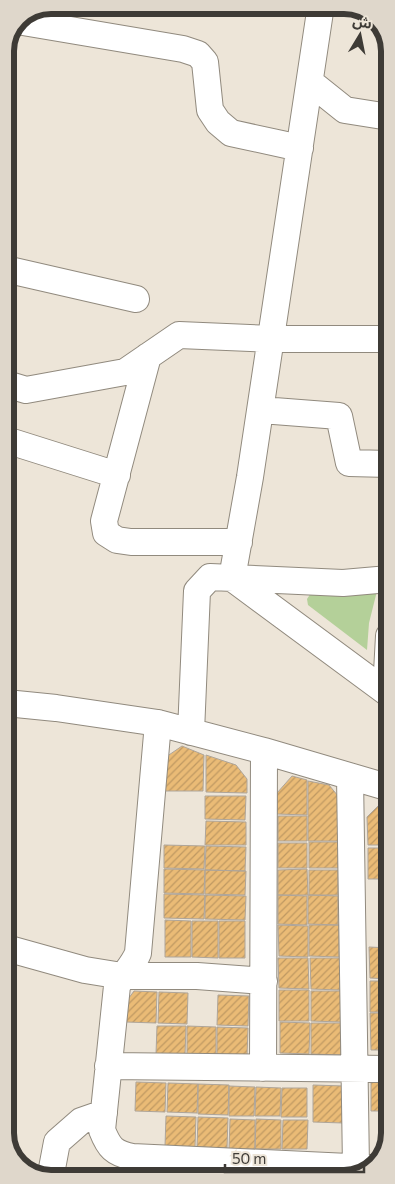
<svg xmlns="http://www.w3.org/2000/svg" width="395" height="1184" viewBox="0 0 395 1184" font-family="Commissioner,'Noto Sans Arabic',sans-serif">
	<defs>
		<pattern id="building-hatch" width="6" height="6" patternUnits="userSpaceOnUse" patternTransform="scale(1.25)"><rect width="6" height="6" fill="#eabb76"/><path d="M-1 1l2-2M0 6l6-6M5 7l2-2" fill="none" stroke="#bf9962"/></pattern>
	</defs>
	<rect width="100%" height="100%" fill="#ede5d8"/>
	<path fill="#b4d099" d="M377,591L369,623L367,650L308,605L307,599L311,593Z"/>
	<path fill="url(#building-hatch)" stroke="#aea59a" d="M389,277V304H381L379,278Z
		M182,746L204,755L203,791H165L166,757Z
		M206,755L236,765L247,779V793L206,792Z
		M292,776L307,780V815L277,814V793Z
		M308,781L329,785L338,796V841H308Z
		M205,796H246L245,820L205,819Z
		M379,805L390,808V845H368L367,817Z
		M278,816H307V841H278Z
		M206,821L246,822V845H205Z
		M309,842H338V868H309Z
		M278,843H307V868H278Z
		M164,845L205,846L204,869L164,868Z
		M206,846L246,847L245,871L205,870Z
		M368,848H390V879H368Z
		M164,869L205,870L204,894L164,893Z
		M307,869L308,895H278V870Z
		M205,870L246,871L245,895L205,894Z
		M309,870H338V895H309Z
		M164,894L205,895L204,919L164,918Z
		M205,895L246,896L245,920L205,919Z
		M278,895L307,896V925L278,924Z
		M308,895L338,896V925L308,924Z
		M165,920L191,921V957H165Z
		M192,921H218V958L192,957Z
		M219,921H245V958H219Z
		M278,925L308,926V957L279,956Z
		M309,925H339V957L309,956Z
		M369,947L390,948V979L370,978Z
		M278,958H308L309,989L279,988Z
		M310,958H340V990L311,989Z
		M370,981H390V1012H370Z
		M279,990H309V1021H279Z
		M134,991L157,992L156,1023L126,1022V1002Z
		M311,991H341V1022L311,1021Z
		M159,992L188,993L187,1024L158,1023Z
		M218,995L249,996L248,1026L217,1025Z
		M370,1013H390V1050H371Z
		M280,1022L310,1023L309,1054L280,1053Z
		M311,1023H341V1055L311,1054Z
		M157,1026H186L185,1055L156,1054Z
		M187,1026L216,1027V1055H187Z
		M217,1027L248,1028L247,1056H217Z
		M390,1080V1111H371V1081Z
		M136,1082L166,1083L165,1112L135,1111Z
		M168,1083L198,1084L197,1113L167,1112Z
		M198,1084L229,1085L228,1115L198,1114Z
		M313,1085L344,1086L343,1123L313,1122Z
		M229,1086L255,1087L254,1116H229Z
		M256,1087L281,1088L280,1116H255Z
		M282,1088H307V1117H281Z
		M166,1116L196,1117L195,1147L165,1146Z
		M198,1117L228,1118L227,1148L197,1147Z
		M230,1119L255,1120V1149H229Z
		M256,1119L281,1120V1149H255Z
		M283,1120H308L307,1149H282Z
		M81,1170L127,1173L130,1179H85Z"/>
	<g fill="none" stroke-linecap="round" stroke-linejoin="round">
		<defs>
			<path id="minor" d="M321,5L250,477L232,578L389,694
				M17,21L183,49L198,54L205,62L210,110L218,122L231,133L300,148
				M310,82L345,110L389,117
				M5,269L136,299
				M148,356L104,521L106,533L117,540L131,542H239
				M6,384L26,390L125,372L179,335L272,339H389
				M261,410L339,416L349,463L389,464
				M6,440L117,475
				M386,691L389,636
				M6,703L56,708L158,723L264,751L390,788
				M158,723L138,953C133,966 123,974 117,986L102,1130C109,1148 114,1153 132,1157L370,1168
				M191,732L197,591L210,577L343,583L389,579
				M350,777L356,1167
				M6,948L85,970L122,976H197L264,981
				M108,1066L390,1069
				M263,1068L264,751
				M50,1179L57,1142L81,1121L104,1113"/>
		</defs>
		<use href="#minor" stroke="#918a7e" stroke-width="28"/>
		<use href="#minor" stroke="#fff" stroke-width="26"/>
	</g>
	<path d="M0 0H395V1184H0ZM51 14H344A37 37 0 0 1 381 51V1133A37 37 0 0 1 344 1170H51A37 37 0 0 1 14 1133V51A37 37 0 0 1 51 14Z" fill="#dfd7cb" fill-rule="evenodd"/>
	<path fill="none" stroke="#3e3b36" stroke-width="6" d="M51 14H344A37 37 0 0 1 381 51V1133A37 37 0 0 1 344 1170H51A37 37 0 0 1 14 1133V51A37 37 0 0 1 51 14Z"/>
	<g transform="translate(360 35) rotate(10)" stroke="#ede5d8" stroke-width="4" paint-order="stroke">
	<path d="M0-4L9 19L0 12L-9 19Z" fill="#3e3b36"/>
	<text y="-8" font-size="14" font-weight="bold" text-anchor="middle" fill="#3e3b36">ش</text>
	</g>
	<path d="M225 1164v8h139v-8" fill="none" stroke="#3e3b36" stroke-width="2.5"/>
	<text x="232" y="1164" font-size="15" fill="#3e3b36" stroke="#ede5d8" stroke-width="4" paint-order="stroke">50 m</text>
</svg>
